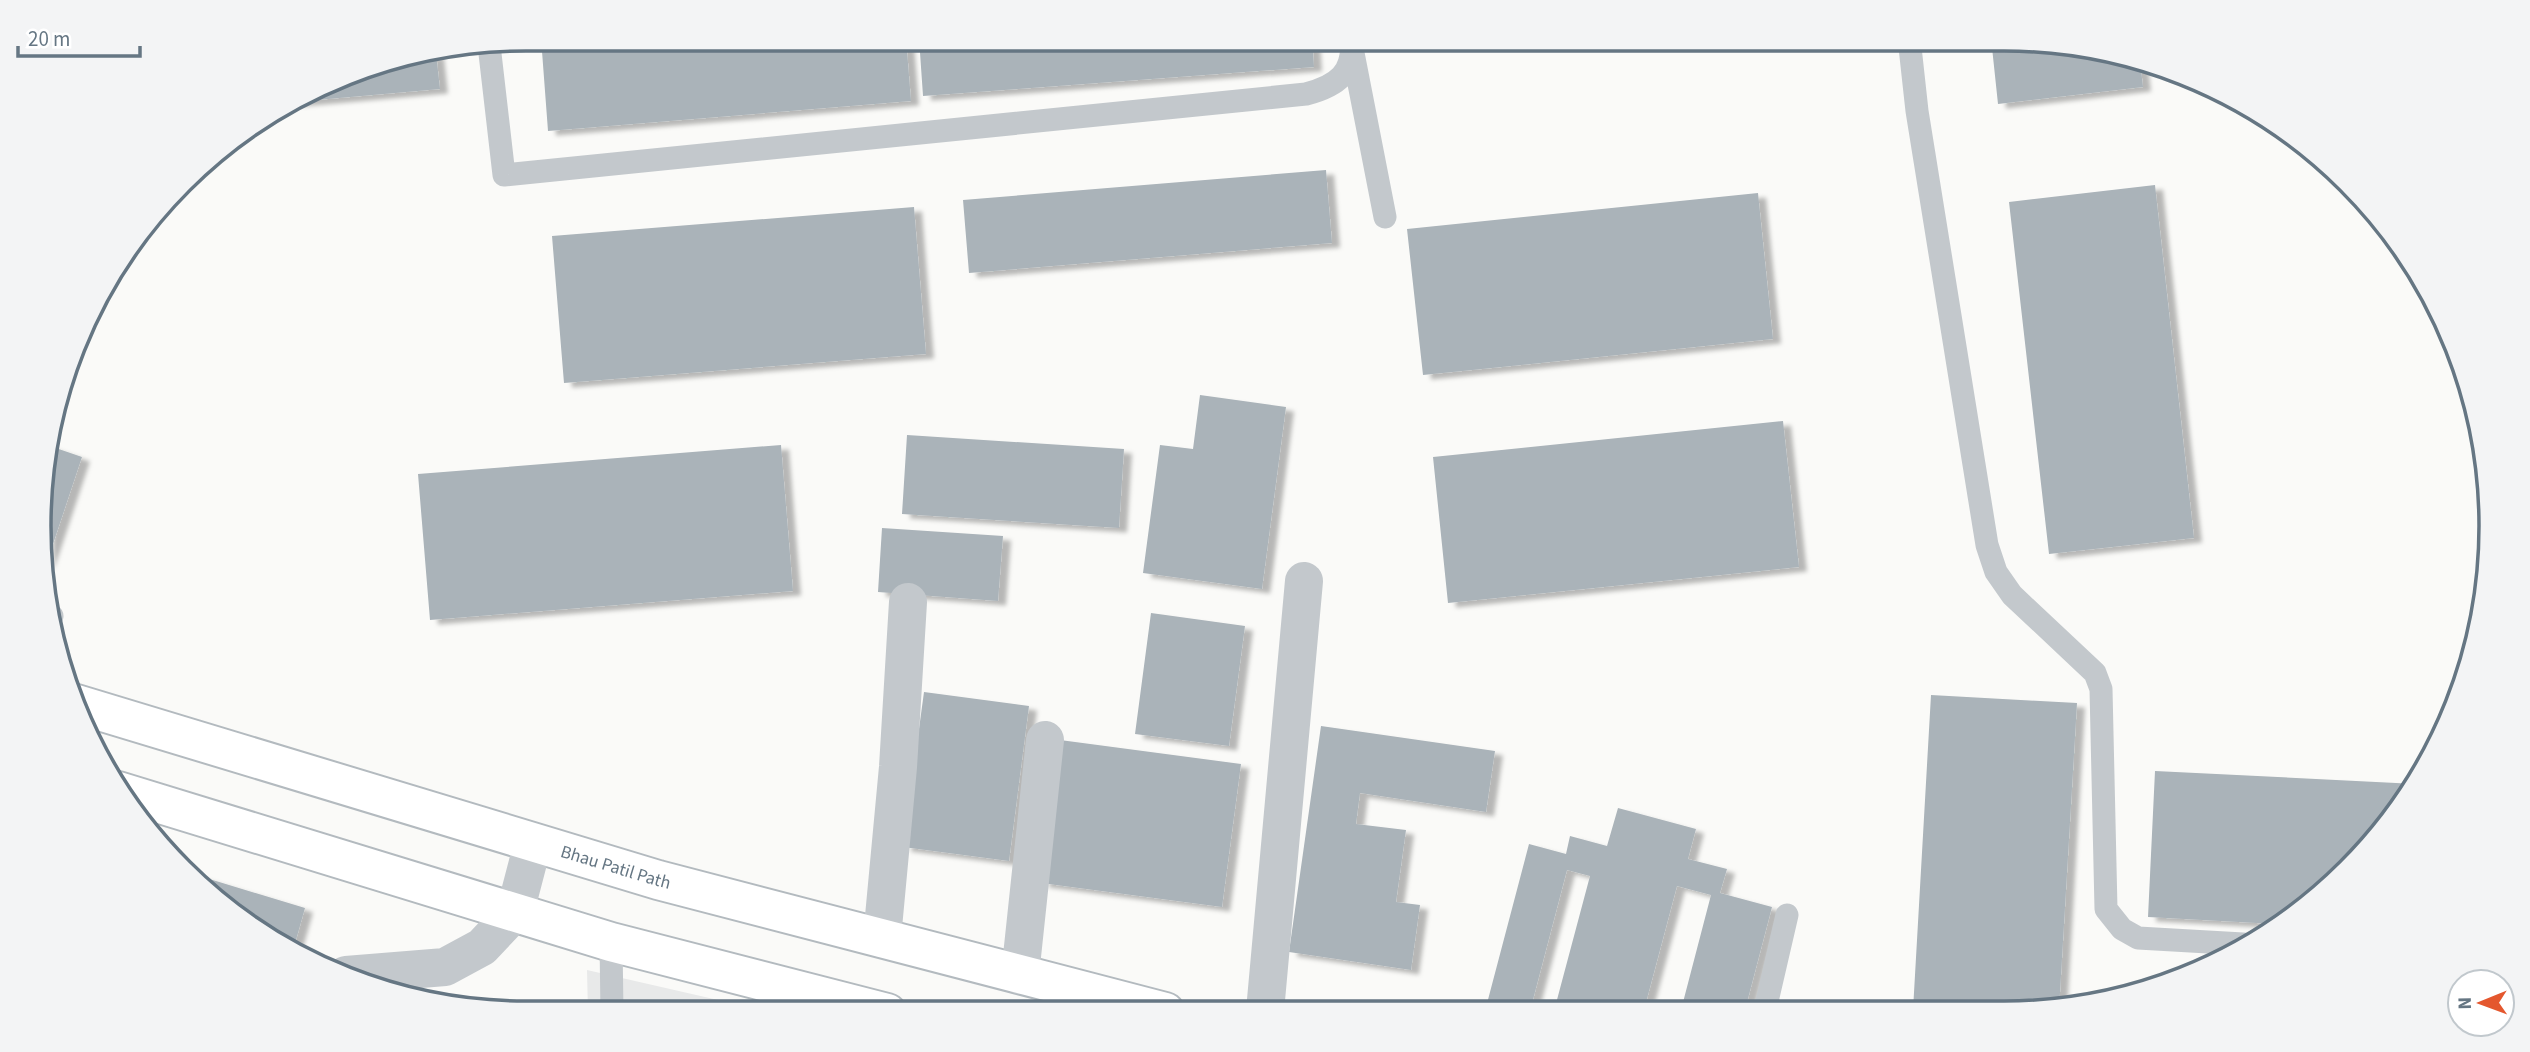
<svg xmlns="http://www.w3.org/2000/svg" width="2530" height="1052" viewBox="0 0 2530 1052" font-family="'Source Sans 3',sans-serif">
	<defs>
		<filter id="shadow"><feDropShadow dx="8" dy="4.5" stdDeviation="2" flood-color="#0004"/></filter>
	</defs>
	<rect width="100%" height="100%" fill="#fafaf8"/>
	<path fill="#e8e9e9" d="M587,970L775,1013H588Z"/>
	<path fill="#aab3b9" filter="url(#shadow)" d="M541,38H906L911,101L548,131Z
		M919,38H1312L1314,67L923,96Z
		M1991,38H2004L2140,61L2143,87L1998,104Z
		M436,53L440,89L294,102L293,99L369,65Z
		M1326,170L1332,243L969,273L963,200Z
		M2155,185L2194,538L2049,554L2009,202Z
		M1758,193L1773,339L1423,375L1407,229Z
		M914,207L926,354L564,383L552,236Z
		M1200,395L1286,407L1262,589L1143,573L1160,445L1193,449Z
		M1783,421L1799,567L1448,603L1433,457Z
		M907,435L1124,449L1119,528L902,514Z
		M47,445L82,457L46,565L43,462Z
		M781,445L793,591L430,620L418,474Z
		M882,528L1003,536L998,601L878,592Z
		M1151,613L1245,626L1229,746L1135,734Z
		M924,692L1029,706L1009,861L903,847Z
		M1931,695L2077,703L2059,1009L1913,1010Z
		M1321,726L1495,751L1486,812L1360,793L1356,824L1406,830L1396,902L1420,905L1411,970L1289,952Z
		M1060,740L1241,764L1222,907L1041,883Z
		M2155,771L2416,784L2410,797L2325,893L2275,924L2148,917Z
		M1618,808L1696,829L1688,859L1727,869L1720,893L1772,907L1745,1010H1681L1711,895L1677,886L1644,1010L1554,1011L1590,876L1567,870L1530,1011H1485L1529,844L1566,854L1570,836L1607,846Z
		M193,874L305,908L294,947L229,913Z"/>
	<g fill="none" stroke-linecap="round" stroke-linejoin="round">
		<defs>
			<g id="secondary">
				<path id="s1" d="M73,703L658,880L1165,1012"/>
				<path d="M118,791L611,942L887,1013"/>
			</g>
		</defs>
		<use href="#secondary" stroke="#b3babf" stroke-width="42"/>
		<path stroke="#c3c8cc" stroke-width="23" d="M1909,38L1917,111L1987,545L1996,572L2012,595L2095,673L2101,689L2106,909L2122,929L2138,938L2243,944
			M489,45L504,175L1306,94C1337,86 1355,73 1351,38
			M1353,53L1385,217
			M48,615L52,616
			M611,942L612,1013
			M1765,1010L1787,915"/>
		<path stroke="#c3c8cc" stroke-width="38" d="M882,938L898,767L908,602
			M346,975L445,967L482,947L515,912L533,843
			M1020,975L1045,740
			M1265,1011L1304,581"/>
		<use href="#secondary" stroke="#fff" stroke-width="38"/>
	</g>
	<g text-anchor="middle" stroke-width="7" stroke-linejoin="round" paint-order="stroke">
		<g font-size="18" fill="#657683" stroke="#fff">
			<text dy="6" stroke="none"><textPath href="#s1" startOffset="567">Bhau Patil Path</textPath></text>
		</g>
	</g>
	<path d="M0 0H2530V1052H0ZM526 51H2004A475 475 0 0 1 2479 526V526A475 475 0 0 1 2004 1001H526A475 475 0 0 1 51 526V526A475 475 0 0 1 526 51Z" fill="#f3f4f5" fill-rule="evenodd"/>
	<path fill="none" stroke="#657683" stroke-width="3.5" d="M526 51H2004A475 475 0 0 1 2479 526V526A475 475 0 0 1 2004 1001H526A475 475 0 0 1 51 526V526A475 475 0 0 1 526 51Z"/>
	<g transform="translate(2481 1003) rotate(269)"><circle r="33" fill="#ffffff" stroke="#c1c8cd" stroke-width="2"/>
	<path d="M0-5L12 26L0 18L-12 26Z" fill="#e4572e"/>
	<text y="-10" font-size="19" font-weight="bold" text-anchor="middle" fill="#657683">N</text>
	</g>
	<path d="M18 46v10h122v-10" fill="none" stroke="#657683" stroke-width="3.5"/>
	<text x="28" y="46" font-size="21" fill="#657683" stroke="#ffffff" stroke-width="5" paint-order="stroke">20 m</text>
</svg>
